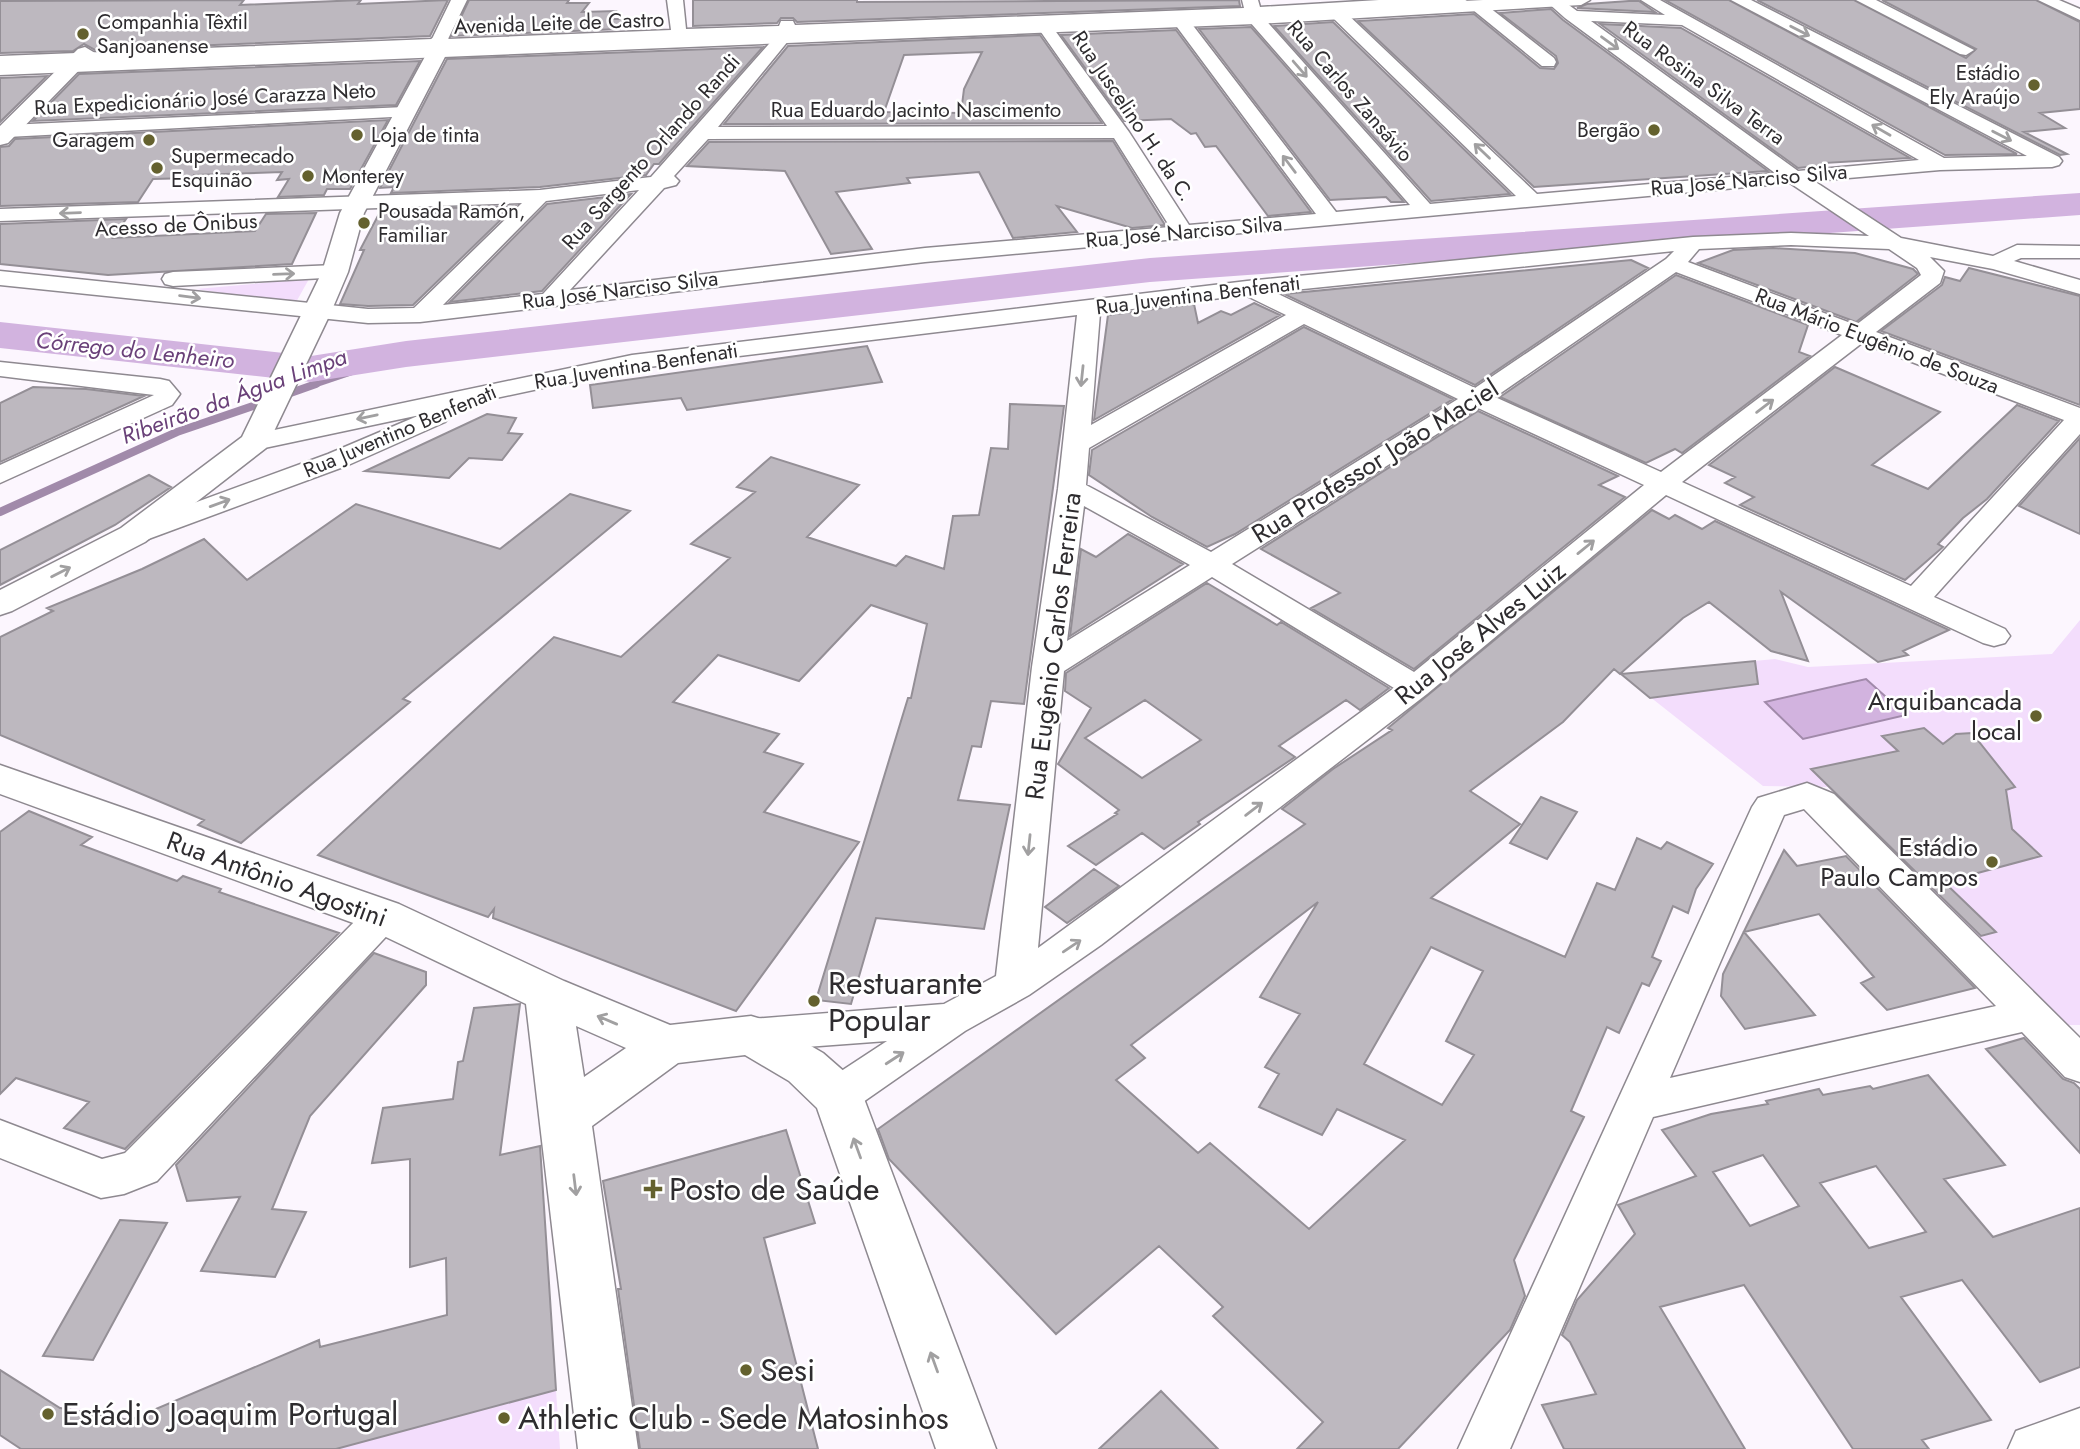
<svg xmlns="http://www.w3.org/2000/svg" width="2080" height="1449" viewBox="0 0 2080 1449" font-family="Jost,sans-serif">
	<rect width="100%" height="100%" fill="#fcf6fe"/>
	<path fill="#f3ddfc" d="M309,279L295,304L196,289Z
		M2080,620V1025H2067L1828,787L1763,786L1621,674L1775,659L1808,667L2052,654Z
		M556,1390L560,1449H332Z"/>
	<path fill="#d2b3df" stroke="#a18aaa" stroke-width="2" d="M1866,679L1906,715L1803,739L1765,702Z"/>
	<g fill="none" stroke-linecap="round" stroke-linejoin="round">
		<path stroke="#a18aaa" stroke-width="6" d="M311,386L406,354"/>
		<path stroke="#a18aaa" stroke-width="8" d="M282,396L316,384
			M0,512L177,432L268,401"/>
		<path fill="#d2b3df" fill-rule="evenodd" d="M2080,193V215L1150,282L406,367L311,382L0,348V322L311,356L406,341L1150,258Z"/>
	</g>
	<path fill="#bdb8bf" stroke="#948f96" stroke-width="2" fill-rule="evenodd" d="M244,0L240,5L361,0L358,4L448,0L430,36L95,50L84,44L73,51L0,53V1Z
		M469,0H569L567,3H589L582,12L616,11L613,19H624L620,29L452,36Z
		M693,0H857V2L1239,0L1240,6L797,22L793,18H781L777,23L693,26Z
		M1665,0H1729L2017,154L1945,155Z
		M1757,0H1854L1966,58L1976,49L1882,0H2036L2080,22V109L2040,113L2065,128L2024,132L2067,154L2060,155Z
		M1629,1H1639L1655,12L1577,8L1587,4Z
		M1551,9L1563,20L1768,171L1534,187L1358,21L1474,14L1540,68L1554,69L1558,63L1556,56L1500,13Z
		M1333,22L1510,194L1431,201L1274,26Z
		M1600,24L1681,28L1910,158L1823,163L1825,165L1798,168Z
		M1251,27L1404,202H1391L1386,197L1330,200L1199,29Z
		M1176,30L1311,212L1268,216L1216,146L1205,147L1196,133L1191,134L1171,119L1124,121L1061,35Z
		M1040,35L1102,123L724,124L788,46ZM982,52L964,89L961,113L884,112L904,55Z
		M763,47L659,164H654L646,175L540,187L391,193L394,187L380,188L447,59Z
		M420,61L396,105L33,121L79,74Z
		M47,76L0,122V78Z
		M388,120L350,189H327L324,195L278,197L289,179L277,180L282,172L194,175L192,178L153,179L138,202L0,206V147L9,146L15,139Z
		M1113,141L1165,225L1132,228L1057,206L1077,232L1013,238L979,172L907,178L910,183L836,192L872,249L831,254L785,171L687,166L709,142Z
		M631,194L542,291L450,302L547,204Z
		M515,206L413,305L368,306L340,304L364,250H360L381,210Z
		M316,213L292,264L108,275L0,264V224L126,219L113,238L255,231L266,214Z
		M1773,248L1855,253L1913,269L1918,274L1856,322L1698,263L1733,250Z
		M1631,260L1648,268L1475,385L1284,294Z
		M1969,268L2080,296V405L1881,331L1942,285L1945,277L1960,281Z
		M1676,275L1808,325L1799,352L1810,356L1682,453L1675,449L1646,463L1500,397Z
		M1254,303L1280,315L1094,420L1108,315L1194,304L1198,323L1221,311L1231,315Z
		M1304,327L1453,399L1235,534L1207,547L1152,517L1089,475L1092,450Z
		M867,346L882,382L687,410L681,398L593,408L590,385Z
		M1835,367L1940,412L1872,465L1928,489L2017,405L2059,421L1987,499L1963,518L1938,544L1943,547L1905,580L1740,505L1754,497L1725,483L1735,477L1709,465Z
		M33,387L86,389L144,396L0,462V403Z
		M1010,404L1064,406L1024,704L991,701L981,747L972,746L958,800L1010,805L984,929L876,918L851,1004L816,1000L908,698H911L927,624L871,605L799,681L718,655L673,702L779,734L764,752L803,764L764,812L859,842L736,1011L493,918L494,909L488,917L318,855L554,637L621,657L730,558L691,544L755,492L737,487L771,457L859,485L807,537L896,566L906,556L944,569L953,516L979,515L991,448L1008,449Z
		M1478,411L1618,476L1599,485L1625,497L1414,669L1311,608L1340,593L1261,549Z
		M487,414L516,418L508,433L522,434L502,460L469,458L449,478L365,471Z
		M2080,438V534L2019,506Z
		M149,475L171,487L115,525L0,585V550Z
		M570,494L630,511L403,699L410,702L241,843L198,825L204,820L0,735V637L53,611L47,608L142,569L204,539L247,580L356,504L500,549Z
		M1652,510L1669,519L1675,515L1702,529L1715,521L1949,630L1903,651L1908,655L1878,662L1781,592L1808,661L1771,651L1709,602L1683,618L1620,674L1614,669L1563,722L1470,791L1520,824L1431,898L1565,957L1597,883L1615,890L1637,838L1661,849L1667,842L1713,864L1696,889L1688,913L1673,906L1652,957L1661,961L1649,986L1642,983L1619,1033L1607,1027L1571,1111L1584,1117L1514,1260L1525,1296L1510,1330L1398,1449H1297L1323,1422L1213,1316L1223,1307L1159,1246L1056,1334L889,1159L878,1129L1305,824L1282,809L1333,769L1392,730L1388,728ZM1318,902L1260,997L1300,1014L1265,1067L1279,1074L1259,1107L1322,1135L1337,1109L1405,1140L1309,1229L1210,1143L1198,1153L1116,1080L1145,1058L1131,1045ZM1431,947L1483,971L1446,1041L1474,1055L1442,1105L1364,1064Z
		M1128,534L1183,564L1070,636L1081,549L1096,557Z
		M1207,583L1277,625L1281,622L1389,688L1360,710L1346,700L1279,746L1295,757L1198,822L1200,824L1164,849L1142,833L1096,865L1068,846L1117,814L1115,813L1119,810L1058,764L1091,708L1065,691L1066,673ZM1145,700L1201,740L1142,778L1085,738Z
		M1755,661L1758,684L1650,698L1621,674Z
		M1924,728L1943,744L1956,734L1972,733L2015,787L2006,790L2012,829L2041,856L1944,882L1996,932L1981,936L1811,769L1898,751L1882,736Z
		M1541,797L1577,812L1547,859L1510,843Z
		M29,811L92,837L81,845L177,881L183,876L221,889L219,892L339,933L125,1149L64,1128L89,1102L16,1078L0,1094V832Z
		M1784,850L1797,866L1846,856L1975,988L1887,1010L1861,983L1874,977L1819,914L1744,932L1815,1015L1745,1029L1721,996L1723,974Z
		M1094,869L1119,886L1067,923L1045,907Z
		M374,953L426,972V985L310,1116L272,1209L306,1212L275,1277L201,1271L240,1197L187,1201L176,1165Z
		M520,1004L500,1155L540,1146L556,1390L336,1449H21L0,1435V1370L60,1408L130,1420L319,1340L320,1347L447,1315L446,1258L410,1267V1159L372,1163L383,1108L453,1099L458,1062L463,1061L474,1008Z
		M2024,1038L2063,1079L2074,1083L2080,1089V1153L1986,1049Z
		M1928,1075L2005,1165L1944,1179L1993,1237L2080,1208V1367L2040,1382L1962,1280L1901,1297L1991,1420L1922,1440L1929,1449H1853L1744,1285L1660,1307L1745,1449H1564L1542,1405L1596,1394L1570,1342L1562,1335L1577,1300L1635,1234L1618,1205L1696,1176L1662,1130L1711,1114L1768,1104L1766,1101L1819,1089L1823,1095L1870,1086L1873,1089ZM1763,1155L1799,1206L1750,1226L1713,1172ZM1876,1166L1926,1232L1869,1248L1820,1183Z
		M786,1130L815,1223L764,1238L818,1449H640L618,1289H621L603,1181Z
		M120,1220L167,1223L93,1360L43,1356Z
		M1161,1391L1218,1449H1099Z"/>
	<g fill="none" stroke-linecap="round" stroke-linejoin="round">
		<defs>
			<path id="minor" d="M451,0H467L448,39L671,30L667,0H683L686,29L779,26L781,21H793L795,25L1244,8L1242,0H1258L1260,7L1379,0H1467L1459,5L1344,11L1537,194L1775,173L1565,18L1547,2L1562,0L1577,11L1665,15L1641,0H1660L1944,158L2027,156L1731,0H1751L2059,157L2062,161L2059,165L2052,167L1940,170L1814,181L1901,238L1993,256L2017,245L2080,246V258H2021L2014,261L2080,280V294L1993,269L1930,257L1944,271L1940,283L1876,332L2080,408V434L1934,597L2005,629L2010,636L2005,643L1994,646L1983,643L1666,495L1427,694L1101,945L1029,995L965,1031L853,1109L838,1114L823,1109L817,1096L823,1083L887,1041L751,1051L737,1047L731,1035L737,1023L751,1019L944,1004L996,976L1032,667L1058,489L1077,315L632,369L440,410L449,417L445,422L346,466L143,541L133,544L123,541L119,535L123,529L328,454L420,415L255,450L246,448L242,442L246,436L632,355L1247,281L1693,237L1791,233L1869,236L1790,183L925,262L420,322L368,323L0,285V271L368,309L414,308L522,203L0,221V209L540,190L651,177L776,36L0,66V56L432,39ZM1331,12L1332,17L1516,196L1430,204L1262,16ZM1247,17L1249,21L1410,205L1336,212L1188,19ZM1172,20L1174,23L1316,214L1189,225L1129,132L1051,25ZM1591,21L1682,25L1919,160L1798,171ZM1036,25L1107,126L718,127L793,35ZM1114,138L1170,227L925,248L570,290L664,188L676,185L679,181L674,176L708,139ZM639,190L543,294L443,305L546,201ZM1791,245L1889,249L1917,268L1921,275L1856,325L1688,262L1699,249ZM1674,251L1666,259L1475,388L1274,292ZM1676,272L1842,335L1661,472L1495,397ZM1245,295L1286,315L1091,425L1100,313ZM1304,324L1458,399L1211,552L1086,485L1089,448ZM1862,343L2064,420L1911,586L1682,482ZM1478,408L1644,485L1414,672L1232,564ZM1084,506L1190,565L1067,641ZM1212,577L1394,688L1038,948L1064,671Z
				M1856,0H1876L1974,50L1966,55L1960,54Z
				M2038,0H2059L2080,9V20Z
				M1479,2L1485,4L1554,58L1556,62L1554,66H1542L1473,10L1471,7L1473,4Z
				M405,107L414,112L411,116L7,137L0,134V127L7,125Z
				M335,265L343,267L346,272L343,277L173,286L165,284L162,279L165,274L173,272Z
				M0,362L160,379L169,381L180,394L172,405L0,483V465L154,395L0,376Z
				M1807,783L1834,794L2080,1038V1082L2065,1077L2022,1032L1653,1117L1510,1449H1458L1752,807L1758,798ZM1804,809L1996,1006L1670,1078L1784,815Z
				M383,902L396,906L402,916L396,926L157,1181L124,1194L101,1198L0,1158V1120L102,1159L125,1153L370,906Z
				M2080,1408V1449H2008L2016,1431Z"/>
			<path id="major" d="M440,33L449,39L448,51L364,213L348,272L331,312L266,448L145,542L12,611L0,615V590L121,528L242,437L322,272L340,213L428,51L431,39Z
				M85,47L95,53L92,57L8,143L0,145V126L78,49Z
				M0,765L399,904L564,981L670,1025L751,1016L768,1021L823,1053L855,1081L863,1096L996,1449H936L817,1108L789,1081L745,1055L678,1063L592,1126L638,1449H578L526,1004L367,928L0,794ZM576,1026L626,1048L584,1077Z"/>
			<path id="highway" d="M1483,0H1590L1581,5L1255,24L0,75V63L1255,12Z"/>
		</defs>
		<use href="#minor" stroke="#8e8990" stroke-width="3"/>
		<use href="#major" stroke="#8e8990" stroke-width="3"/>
		<use href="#highway" stroke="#8e8990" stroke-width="3"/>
		<use href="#minor" fill="#fff" fill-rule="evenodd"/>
		<use href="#major" fill="#fff" fill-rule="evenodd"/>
		<use href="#highway" fill="#fff" fill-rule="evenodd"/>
	</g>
	<defs><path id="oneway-shaft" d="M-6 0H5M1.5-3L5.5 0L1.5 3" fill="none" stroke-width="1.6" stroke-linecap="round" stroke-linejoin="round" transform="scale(1.75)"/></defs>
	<g stroke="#a1a0a1">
		<use href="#oneway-shaft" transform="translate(1800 31) rotate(27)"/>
		<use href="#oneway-shaft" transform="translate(1610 43) rotate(36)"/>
		<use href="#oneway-shaft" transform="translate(1300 69) rotate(49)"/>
		<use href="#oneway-shaft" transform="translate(1881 130) rotate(-150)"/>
		<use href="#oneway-shaft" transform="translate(2002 136) rotate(27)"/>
		<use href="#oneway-shaft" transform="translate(1482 151) rotate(-136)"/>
		<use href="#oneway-shaft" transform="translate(1289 164) rotate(-127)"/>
		<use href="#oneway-shaft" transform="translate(70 213) rotate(178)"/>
		<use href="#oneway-shaft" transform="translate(284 274) rotate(-2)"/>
		<use href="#oneway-shaft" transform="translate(190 297) rotate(7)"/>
		<use href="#oneway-shaft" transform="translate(1082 376) rotate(96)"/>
		<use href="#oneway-shaft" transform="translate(1765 406) rotate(-37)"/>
		<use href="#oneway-shaft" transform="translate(367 417) rotate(168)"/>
		<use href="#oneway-shaft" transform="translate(220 503) rotate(-20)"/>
		<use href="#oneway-shaft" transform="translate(1586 547) rotate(-39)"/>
		<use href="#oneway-shaft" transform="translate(61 572) rotate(-27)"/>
		<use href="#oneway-shaft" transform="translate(1254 809) rotate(-37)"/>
		<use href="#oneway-shaft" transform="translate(1029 845) rotate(96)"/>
		<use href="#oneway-shaft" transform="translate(1072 946) rotate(-34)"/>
		<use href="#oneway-shaft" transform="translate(607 1020) rotate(-157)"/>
		<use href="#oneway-shaft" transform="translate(895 1058) rotate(-33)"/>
		<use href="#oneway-shaft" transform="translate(857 1148) rotate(-110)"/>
		<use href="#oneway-shaft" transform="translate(575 1185) rotate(83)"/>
		<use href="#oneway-shaft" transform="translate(934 1362) rotate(-110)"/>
	</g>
	<g fill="#64612e" stroke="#fff" stroke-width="2.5">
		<circle cx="83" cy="34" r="7"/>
		<circle cx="2034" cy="85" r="7"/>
		<circle cx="1654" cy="130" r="7"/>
		<circle cx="357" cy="135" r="7"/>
		<circle cx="149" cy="140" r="7"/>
		<circle cx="157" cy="168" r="7"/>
		<circle cx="308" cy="176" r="7"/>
		<circle cx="364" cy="223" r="7"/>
		<circle cx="2036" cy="716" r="7"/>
		<circle cx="1992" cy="862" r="7"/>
		<circle cx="814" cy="1001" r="7"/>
		<path d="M649.5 1178.5h7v7h7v7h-7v7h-7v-7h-7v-7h7z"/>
		<circle cx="746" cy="1370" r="7"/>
		<circle cx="48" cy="1414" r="7"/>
		<circle cx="504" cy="1418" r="7"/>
	</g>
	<g text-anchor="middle" stroke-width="5" stroke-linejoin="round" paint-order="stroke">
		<g font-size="21" fill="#2e2c2f" stroke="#fff" text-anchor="start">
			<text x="97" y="29">Companhia Têxtil<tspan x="97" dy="24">Sanjoanense</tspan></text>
			<text x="2020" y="80" text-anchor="end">Estádio<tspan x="2020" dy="24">Ely Araújo</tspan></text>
			<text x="1640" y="137" text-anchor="end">Bergão</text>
			<text x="371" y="142">Loja de tinta</text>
			<text x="135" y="147" text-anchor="end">Garagem</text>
			<text x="171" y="163">Supermecado<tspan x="171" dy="24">Esquinão</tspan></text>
			<text x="322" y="183">Monterey</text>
			<text x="378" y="218">Pousada Ramón,<tspan x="378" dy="24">Familiar</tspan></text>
		</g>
		<g font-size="21" fill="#2e2c2f" stroke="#fff">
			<text transform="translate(559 23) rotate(-2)" y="7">Avenida Leite de Castro</text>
			<text transform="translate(1704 83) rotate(36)" y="7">Rua Rosina Silva Terra</text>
			<text transform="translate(1350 91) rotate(49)" y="7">Rua Carlos Zansávio</text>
			<text transform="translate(205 99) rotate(-3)" y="7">Rua Expedicionário José Carazza Neto</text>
			<text x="916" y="117">Rua Eduardo Jacinto Nascimento</text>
			<text transform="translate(1133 116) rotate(56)" y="7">Rua Juscelino H. da C.</text>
			<text transform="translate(651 152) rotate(-48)" y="7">Rua Sargento Orlando Randi</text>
			<text transform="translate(1749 180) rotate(-5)" y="7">Rua José Narciso Silva</text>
			<text transform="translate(176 225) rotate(-3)" y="7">Acesso de Ônibus</text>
			<text transform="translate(1184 232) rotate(-5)" y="7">Rua José Narciso Silva</text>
			<text transform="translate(620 290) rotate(-7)" y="7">Rua José Narciso Silva</text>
			<text transform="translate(1198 295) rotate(-7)" y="7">Rua Juventina Benfenati</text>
			<text transform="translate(1877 341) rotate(21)" y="7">Rua Mário Eugênio de Souza</text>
			<text transform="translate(636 366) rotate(-9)" y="7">Rua Juventina Benfenati</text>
			<text transform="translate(400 431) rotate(-23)" y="7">Rua Juventino Benfenati</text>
		</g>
		<g font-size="23" font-style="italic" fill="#6a4179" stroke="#fff">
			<text transform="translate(135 350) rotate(6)" y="8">Córrego do Lenheiro</text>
			<text transform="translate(234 396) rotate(-20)" y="8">Ribeirão da Água Limpa</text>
		</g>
		<g font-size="26" fill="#2e2c2f" stroke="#fff">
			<text transform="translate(1375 461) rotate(-32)" y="9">Rua Professor João Maciel</text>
			<text transform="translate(1480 633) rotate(-39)" y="9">Rua José Alves Luiz</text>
			<text transform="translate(1053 646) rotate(-83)" y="9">Rua Eugênio Carlos Ferreira</text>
			<text transform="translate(277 879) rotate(20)" y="9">Rua Antônio Agostini</text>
		</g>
		<g font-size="26" fill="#2e2c2f" stroke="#fff" text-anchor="end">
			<text x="2022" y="710">Arquibancada<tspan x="2022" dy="30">local</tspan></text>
			<text x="1978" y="856">Estádio<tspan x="1978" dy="30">Paulo Campos</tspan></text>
		</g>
		<g font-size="32" fill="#2e2c2f" stroke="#fff" text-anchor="start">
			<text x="828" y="994">Restuarante<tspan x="828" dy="37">Popular</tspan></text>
			<text x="669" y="1200">Posto de Saúde</text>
			<text x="760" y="1381">Sesi</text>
			<text x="62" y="1425">Estádio Joaquim Portugal</text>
			<text x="518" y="1429">Athletic Club - Sede Matosinhos</text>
		</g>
	</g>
</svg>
